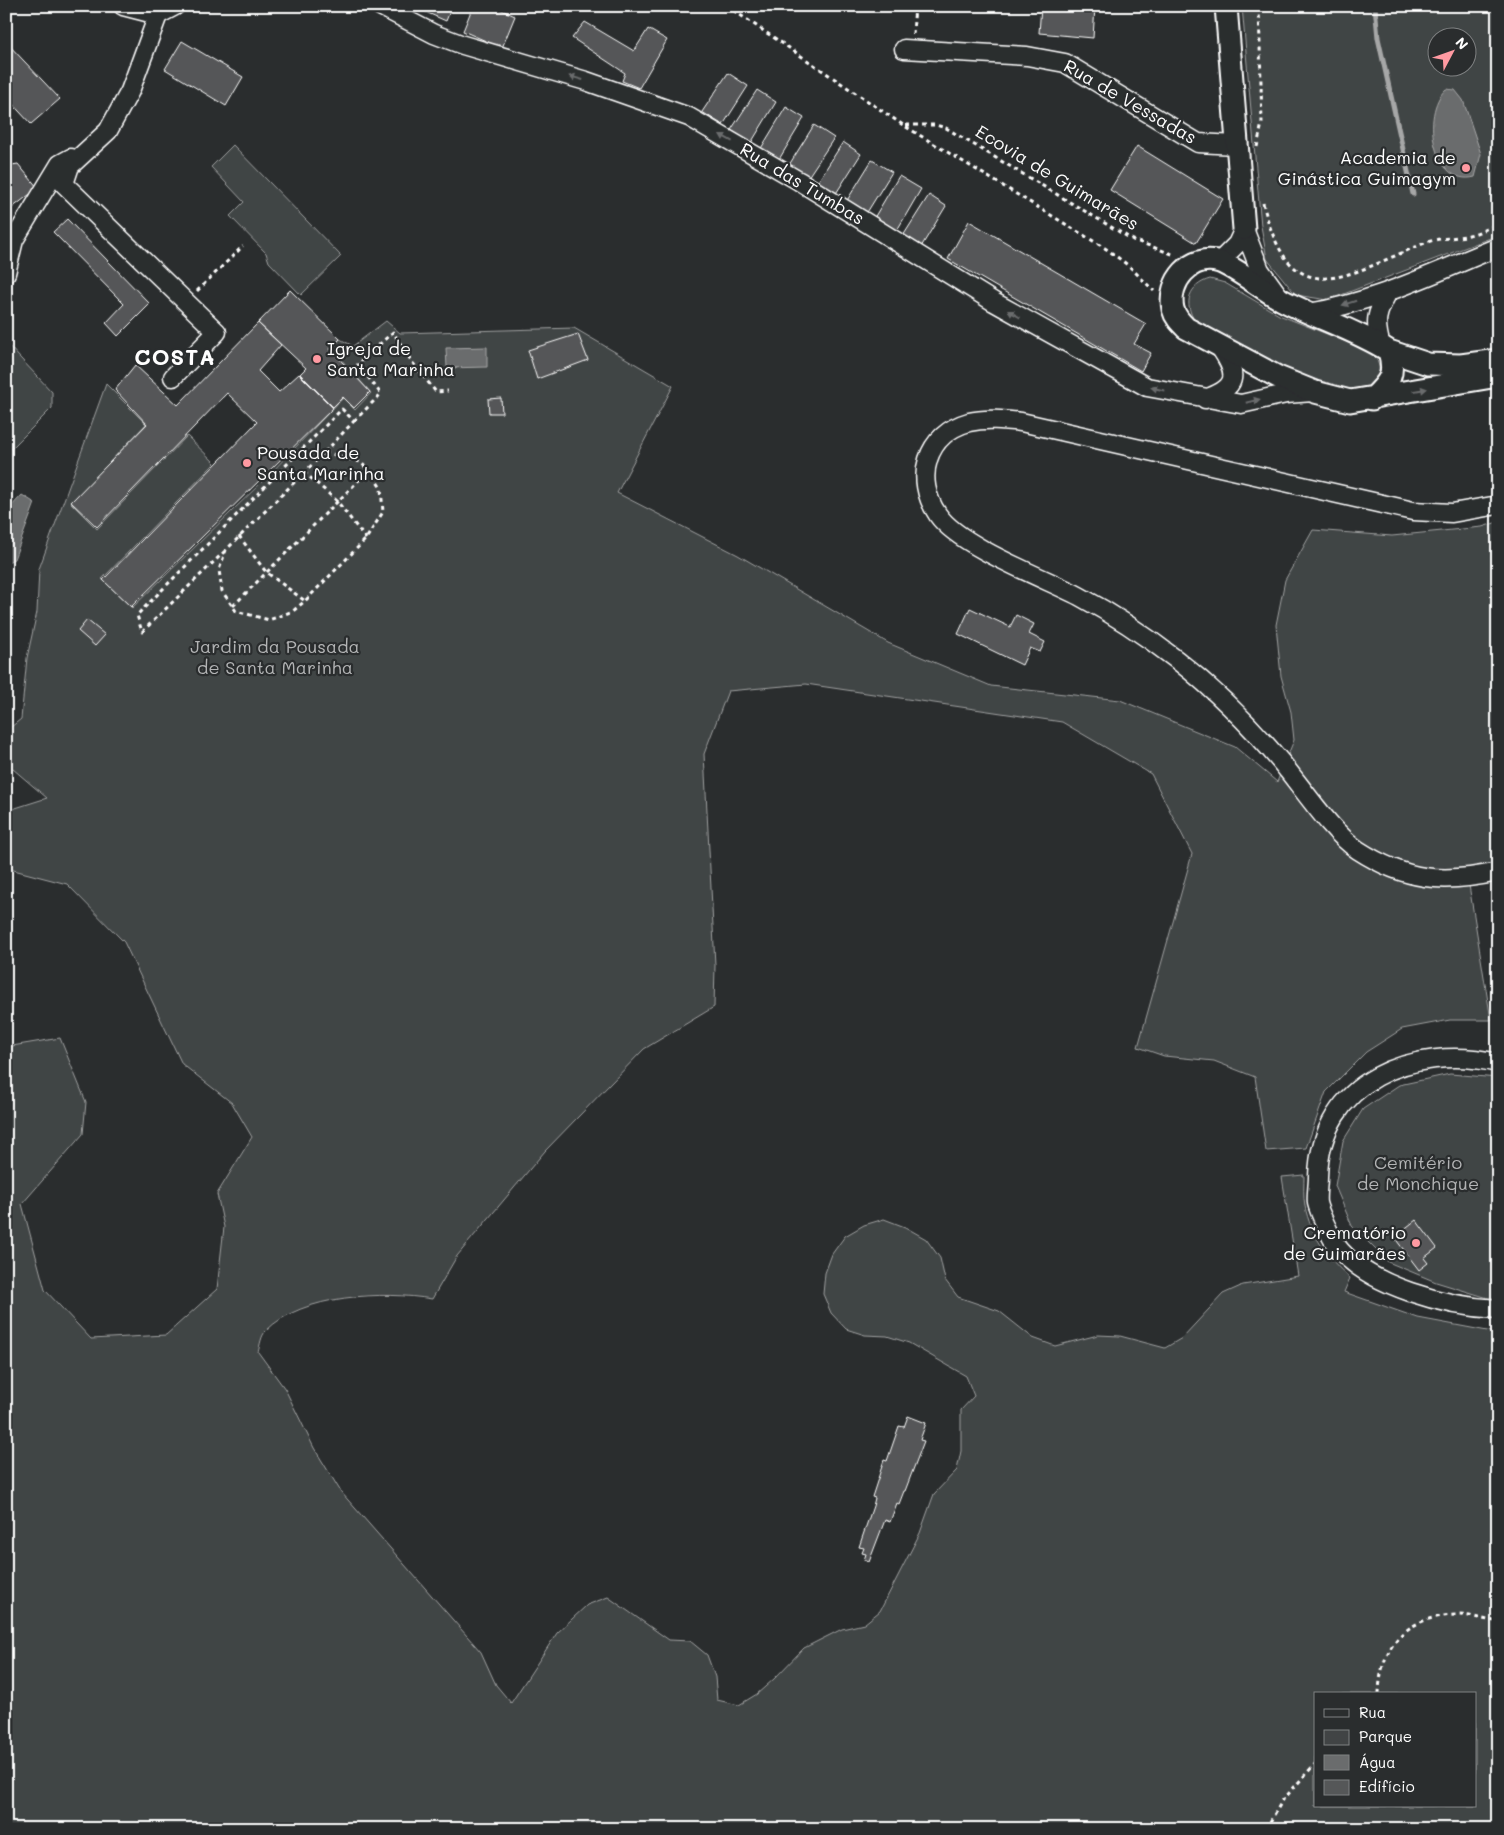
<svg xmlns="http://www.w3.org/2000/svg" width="1504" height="1835" viewBox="0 0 1504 1835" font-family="Mali,sans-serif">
	<rect width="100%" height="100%" fill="#2a2d2e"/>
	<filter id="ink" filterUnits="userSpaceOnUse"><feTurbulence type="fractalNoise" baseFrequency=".02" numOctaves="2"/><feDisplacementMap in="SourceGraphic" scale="10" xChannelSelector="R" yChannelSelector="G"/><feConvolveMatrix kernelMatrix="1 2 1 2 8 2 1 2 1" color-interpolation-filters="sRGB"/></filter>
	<g filter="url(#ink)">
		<path fill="#414445" stroke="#a0a2a2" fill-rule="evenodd" d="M1242,6H1498V235L1328,300L1296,295L1267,259L1261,226ZM1436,38H1466V68H1436Z
			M233,145L341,256L301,295L269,262L266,253L230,216L244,202L211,167Z
			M1210,279L1225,283L1279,315L1372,352C1386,371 1378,382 1362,394L1301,377L1195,321C1183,303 1189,285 1210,279Z
			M386,321L400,333L574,328L673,386L617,493L738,555L888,643L991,686L1120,700L1235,747L1277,782L1294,740L1291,712L1281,676L1276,625L1285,580L1313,530L1392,536L1482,527L1498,522V871L1468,879L1491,1020H1450L1402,1029L1366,1052L1326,1092L1306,1148L1266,1151L1255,1077L1214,1061L1164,1056L1138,1047L1192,854L1151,774L1062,722L806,684L728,691L704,754L715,965L714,1007L644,1049L545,1151L457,1256L432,1299C385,1291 301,1294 266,1331C261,1335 260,1346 258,1352L285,1389L314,1448L341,1492L481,1652L496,1685L511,1703L557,1633L587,1605L608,1597L669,1640L690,1641L707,1655L715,1677L717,1700L739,1705L757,1694L774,1679L804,1648L842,1629L864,1624L880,1611L920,1533L934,1494L957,1470L961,1451V1410L974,1396L966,1376L909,1343L887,1336L865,1335L846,1329L831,1313L823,1294L825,1273L832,1254L845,1236L864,1225L884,1219L905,1227L926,1239L940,1258L945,1280L958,1297L999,1311L1033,1338L1055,1346L1098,1335L1120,1336L1165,1348L1182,1338L1223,1294L1243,1285L1298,1276L1282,1177L1304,1175C1304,1185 1303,1196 1305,1206C1310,1234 1329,1260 1350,1278L1344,1292L1418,1318L1498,1333V1829H6V1047L60,1038L86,1102L83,1134L22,1204L45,1290L91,1339L166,1335L217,1289L224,1227L217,1194L252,1137L232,1103L182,1064L124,942L67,884L6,868V811L47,798L6,763V731L21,719L27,658L37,612L39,569L106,384L146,424L71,503L97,529L187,436L215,463L102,579L132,608L265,479L343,398L355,410L371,393L332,349L340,339L353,346ZM1315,1694H1475V1806H1315Z
			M6,343L52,392V408L6,454Z
			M1450,1074L1498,1078V1298H1488L1436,1282L1388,1262L1352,1226L1335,1186L1343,1141L1363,1109L1399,1085Z"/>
		<path fill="#6a6c6d" stroke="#a6a7a7" d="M1446,89L1455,90L1463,100L1481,154L1475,177C1433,188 1420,113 1446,89Z
			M487,347V367L447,368L446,348Z
			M22,495L35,503L14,559L6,563V512Z"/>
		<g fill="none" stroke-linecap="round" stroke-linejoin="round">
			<path stroke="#a6a7a7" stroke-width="5" d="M1375,6L1378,38L1413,194"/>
		</g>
		<path fill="#555758" stroke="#fff" d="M412,6H452L446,21Z
			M473,6H493L515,16L502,48L463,31Z
			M1041,6H1095L1093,38L1039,33Z
			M585,22L634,51L648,29L667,40L639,88L622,81L625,73L572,38Z
			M182,41L243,77L226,106L165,69Z
			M6,42L60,99L31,124L6,97Z
			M728,73L748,86L723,125L702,112Z
			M757,90L776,102L751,143L731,130Z
			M786,107L804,118L778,161L760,150Z
			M814,125L834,138L808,177L789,165Z
			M843,142L861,154L835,195L817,183Z
			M1137,146L1223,199L1196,243L1110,190Z
			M872,160L892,172L866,214L846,202Z
			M18,164L38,188L12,208L6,202V166Z
			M899,176L921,189L896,232L874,218Z
			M929,195L946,206L921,247L903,236Z
			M67,219L150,304L118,336L106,323L124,304L53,232Z
			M969,221L1146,324L1134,344L1151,353L1141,371L948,259Z
			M290,290L340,339L330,349L370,392L354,408L343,397L333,407L300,374L306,368L258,323Z
			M258,323L281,345L258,371L279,392L299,374L333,408L131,607L103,580L257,422L227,393L97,527L71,502L147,424L115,390L135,365L178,405Z
			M578,334L588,360L537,379L528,350Z
			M501,398L502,413H489L488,399Z
			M970,608L1010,627L1016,615L1034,624L1029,634L1045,642L1040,652L1030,648L1022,665L958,634Z
			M87,620L105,635L95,646L78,631Z
			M1416,1220L1437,1248L1424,1258L1428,1263L1419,1270L1394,1237Z
			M908,1416L926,1423L920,1440L924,1441L905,1491H904L899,1504L897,1503L890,1522L885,1520L869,1562L864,1560L866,1554L862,1553L864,1548L859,1547L873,1506L875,1498L872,1497L884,1460L887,1461L899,1426L904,1427Z"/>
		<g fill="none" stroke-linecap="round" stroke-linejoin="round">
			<defs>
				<path id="minor" d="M123,6L158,15
					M380,6L434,34L463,45L586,81L689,117L799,181L994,302L1147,387L1241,404L1286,394L1313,392
					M158,15L130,91L108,131L70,166L64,184L217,332L173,377
					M158,15L175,6
					M904,49L1027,56L1065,63L1198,143L1236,145
					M1244,229L1260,270L1278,295
					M1219,262L1237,244L1244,229
					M6,273L14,240L60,164L71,158
					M1309,313C1375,302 1436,272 1498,247
					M1381,346C1374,321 1376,314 1388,292
					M1205,399C1237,388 1239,376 1221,349
					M1498,505L1452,513L1413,511L1021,422C1004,420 986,418 969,422C926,434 913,479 938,515C959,546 1044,578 1079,596C1113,614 1146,636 1177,660C1214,689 1250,725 1281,762C1302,787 1332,833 1358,850C1406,881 1443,884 1498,872
					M1498,1063C1414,1044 1320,1080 1318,1177C1318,1185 1316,1195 1317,1203C1319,1212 1331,1237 1336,1245C1367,1287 1449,1307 1498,1309"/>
				<path id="tertiary" d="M1226,6L1244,229
					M1389,351L1428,364L1461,365L1498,360
					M1372,399C1389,382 1396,376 1389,351C1356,330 1316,318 1282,300C1265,291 1236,268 1220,262C1191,253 1167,282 1173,309C1175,317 1180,322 1186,328L1278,377L1315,392L1350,401L1498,376"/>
			</defs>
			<use href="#minor" stroke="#fff" stroke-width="21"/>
			<use href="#tertiary" stroke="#fff" stroke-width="25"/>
			<path stroke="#fff" stroke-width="3" stroke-dasharray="4 4" stroke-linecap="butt" d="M727,6L903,125L1108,250L1129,266L1154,291
				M913,34L915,6
				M906,125H936L946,128L1133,240L1175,255
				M1257,147L1262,123L1259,6
				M1263,203C1291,318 1346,275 1425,243C1439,237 1455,239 1469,235C1479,233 1489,227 1498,224
				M197,291L243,246
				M354,421L381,394L358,364L393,332L412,362L436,392L448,391
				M325,452L360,462L369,470L381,488L383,512L366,539L305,601L293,611L269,620L236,611L222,591L219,570L226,550Z
				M304,472L337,501L366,539
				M239,536L266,572L305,601
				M225,551L142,632L137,615L342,409L354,421L325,452
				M233,606L369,470
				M1379,1694C1380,1643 1409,1615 1459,1615C1472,1615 1485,1621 1498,1621
				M1266,1829L1282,1801L1315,1764"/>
			<use href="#minor" stroke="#2a2d2e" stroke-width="18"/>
			<use href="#tertiary" stroke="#2a2d2e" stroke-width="21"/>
		</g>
		<defs><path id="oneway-solid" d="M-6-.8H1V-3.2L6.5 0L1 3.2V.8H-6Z" transform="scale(1.25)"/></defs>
		<g fill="#6a6c6d">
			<use href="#oneway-solid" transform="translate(576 78) rotate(-164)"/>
			<use href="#oneway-solid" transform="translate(726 138) rotate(-151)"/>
			<use href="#oneway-solid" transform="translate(1349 303) rotate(162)"/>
			<use href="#oneway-solid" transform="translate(1014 314) rotate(-150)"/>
			<use href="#oneway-solid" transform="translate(1158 389) rotate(-167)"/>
			<use href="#oneway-solid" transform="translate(1420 390) rotate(-10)"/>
			<use href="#oneway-solid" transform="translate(1253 401) rotate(-14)"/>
		</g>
	</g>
	<g fill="#ff9aa2" stroke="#2a2d2e" stroke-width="2">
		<circle cx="1466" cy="168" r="5"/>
		<circle cx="317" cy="359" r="5"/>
		<circle cx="247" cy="463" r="5"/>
		<circle cx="1416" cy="1243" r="5"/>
	</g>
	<g text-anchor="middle" stroke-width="4.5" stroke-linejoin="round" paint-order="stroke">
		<g font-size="18" fill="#fff" stroke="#2a2d2e">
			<text transform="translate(1130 102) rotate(30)" y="6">Rua de Vessadas</text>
			<text transform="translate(1057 178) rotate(31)" y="6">Ecovia de Guimarães</text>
			<text transform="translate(802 184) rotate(31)" y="6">Rua das Tumbas</text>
		</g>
		<g font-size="18" fill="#fff" stroke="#2a2d2e" text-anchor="end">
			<text x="1456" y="164">Academia de<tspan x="1456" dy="21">Ginástica Guimagym</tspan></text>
			<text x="327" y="355" text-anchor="start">Igreja de<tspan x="327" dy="21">Santa Marinha</tspan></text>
			<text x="257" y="459" text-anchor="start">Pousada de<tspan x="257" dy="21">Santa Marinha</tspan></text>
			<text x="1406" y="1239">Crematório<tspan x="1406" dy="21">de Guimarães</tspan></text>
		</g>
		<g font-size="18" fill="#b3b4b5" stroke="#2a2d2e">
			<text x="275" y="653">Jardim da Pousada<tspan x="275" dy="21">de Santa Marinha</tspan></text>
			<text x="1418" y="1169">Cemitério<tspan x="1418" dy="21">de Monchique</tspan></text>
		</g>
		<g font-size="22" font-weight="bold" letter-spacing="1" fill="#fff" stroke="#2a2d2e">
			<text x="175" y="365">COSTA</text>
		</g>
	</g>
	<rect width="1504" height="1835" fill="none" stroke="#2a2d2e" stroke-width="25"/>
	<rect x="12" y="12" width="1479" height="1810" fill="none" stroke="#fff" stroke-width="2" filter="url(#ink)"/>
	<rect x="1314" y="1692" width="162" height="115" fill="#2a2d2e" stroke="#7f8182"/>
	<rect x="1324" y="1709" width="25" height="8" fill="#2a2d2e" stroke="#7f8182"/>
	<text x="1359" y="1718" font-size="15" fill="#ffffff">Rua</text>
	<rect x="1324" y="1730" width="25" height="15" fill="#414445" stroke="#7f8182"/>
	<text x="1359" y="1742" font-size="15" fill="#ffffff">Parque</text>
	<rect x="1324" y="1755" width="25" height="15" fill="#6a6c6d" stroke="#7f8182"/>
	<text x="1359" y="1768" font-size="15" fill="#ffffff">Água</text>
	<rect x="1324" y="1780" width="25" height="15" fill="#555758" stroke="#7f8182"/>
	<text x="1359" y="1792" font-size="15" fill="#ffffff">Edifício</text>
	<g transform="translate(1452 52) rotate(49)"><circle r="24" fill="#2a2d2e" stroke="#7f8182"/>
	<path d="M0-4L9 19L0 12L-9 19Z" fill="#ff9aa2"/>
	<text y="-8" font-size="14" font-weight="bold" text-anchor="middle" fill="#ffffff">N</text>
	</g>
</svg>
